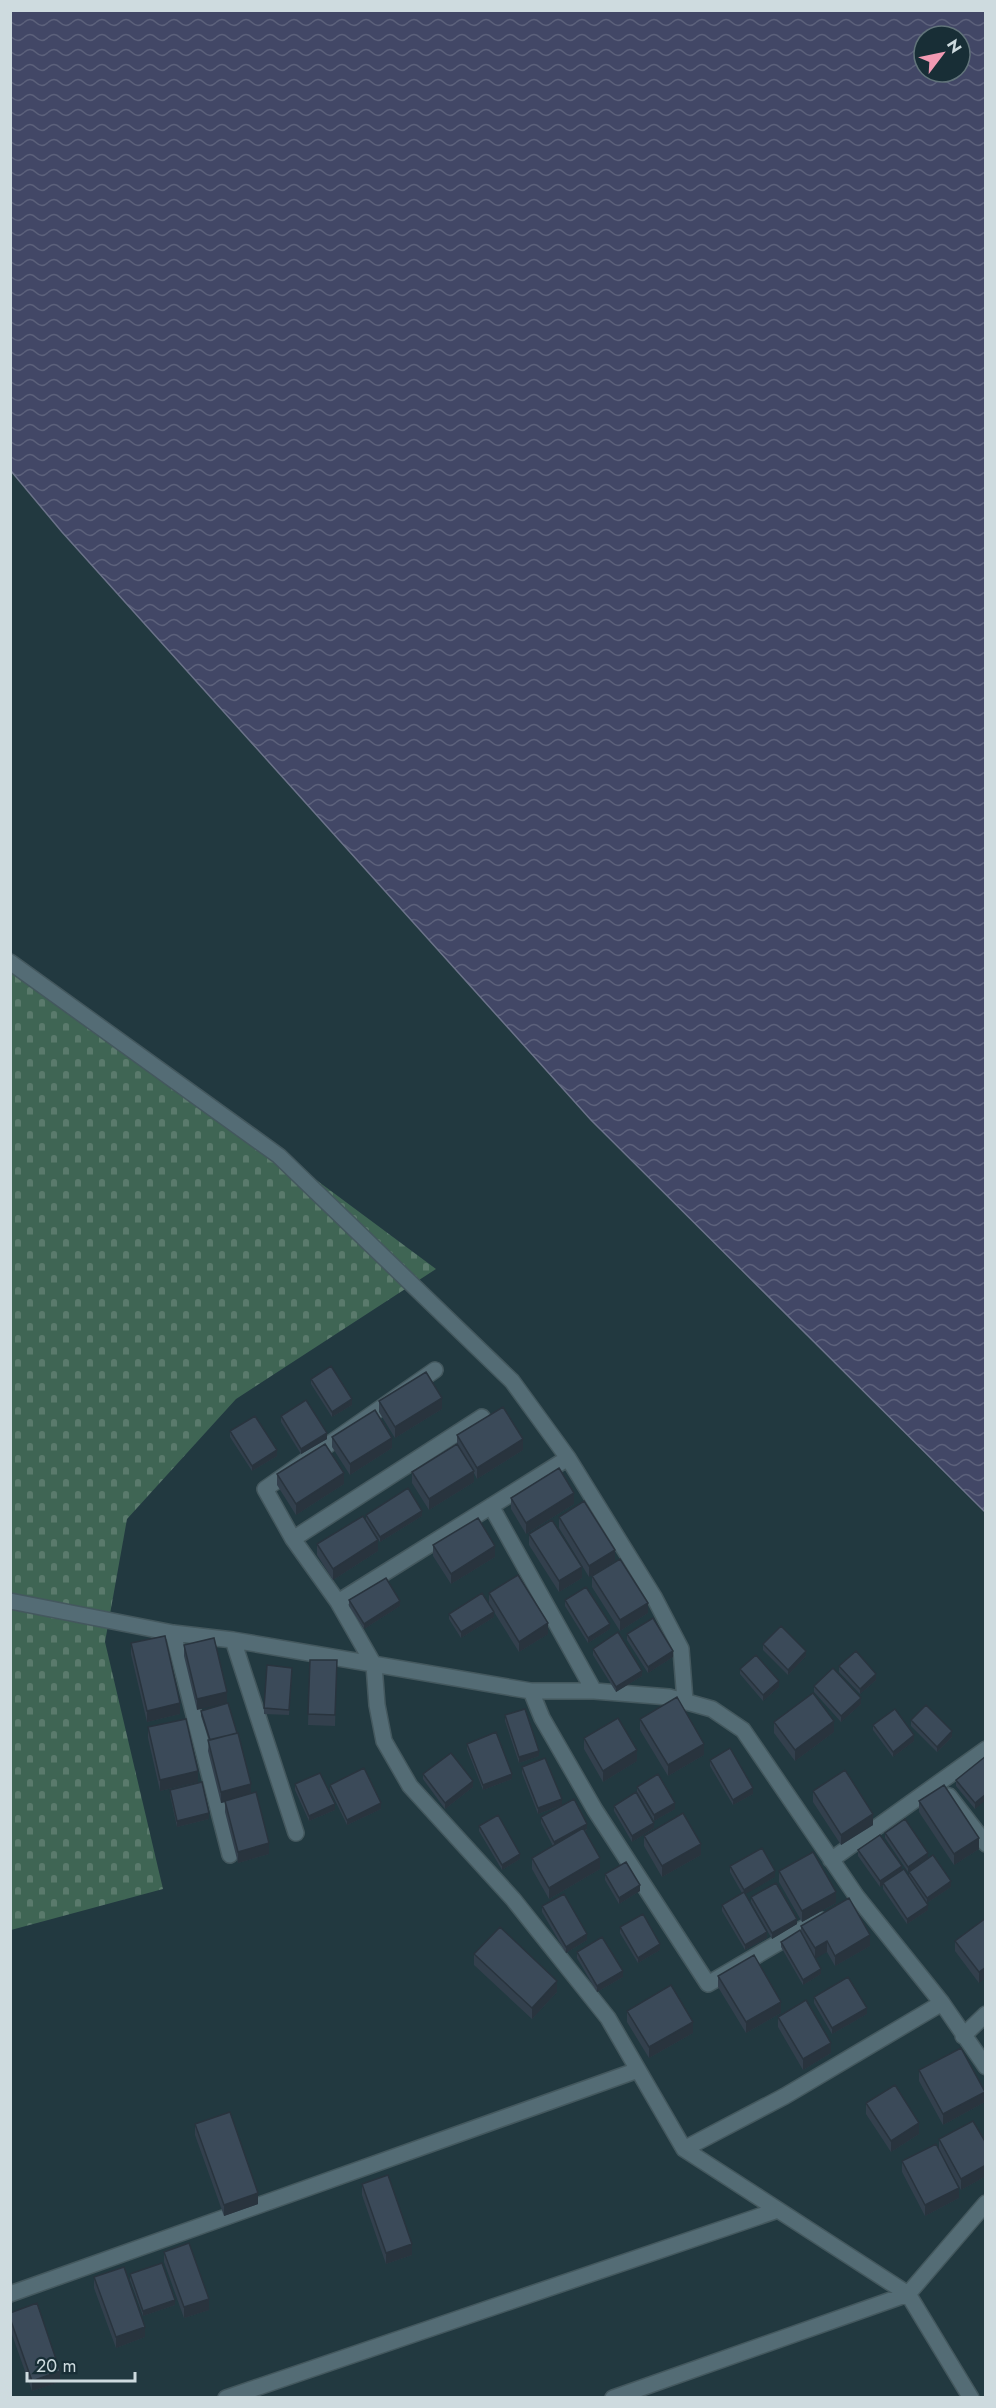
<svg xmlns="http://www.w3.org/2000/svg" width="996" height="2408" viewBox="0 0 996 2408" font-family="Jost,sans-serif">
	<defs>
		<pattern id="cemetery-stones" width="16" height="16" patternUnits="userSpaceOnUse" patternTransform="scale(1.5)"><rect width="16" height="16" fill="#3f6554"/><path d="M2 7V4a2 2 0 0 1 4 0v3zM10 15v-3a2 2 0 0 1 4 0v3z" fill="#5a7a6c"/></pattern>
		<pattern id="water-waves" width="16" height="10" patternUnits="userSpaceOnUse" patternTransform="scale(1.5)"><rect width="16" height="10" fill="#424766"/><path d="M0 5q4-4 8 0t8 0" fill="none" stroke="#5c617b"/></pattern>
	</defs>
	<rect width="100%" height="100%" fill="#223940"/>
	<path fill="url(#cemetery-stones)" d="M11,953L436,1269L236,1399L127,1519L105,1642L163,1889L11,1930Z"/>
	<path fill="url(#water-waves)" stroke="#6c738a" stroke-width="1.5" fill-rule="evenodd" d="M10,11H985V1512L591,1120L62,532L11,471ZM924,36H960V72H924Z"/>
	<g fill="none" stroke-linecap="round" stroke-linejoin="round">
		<defs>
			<path id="minor" d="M10,962L279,1156L512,1381L568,1458L654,1597L681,1649L685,1701
				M435,1370L265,1489L293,1539L338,1602L374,1665L377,1705L384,1741L410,1786L513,1899L608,2018L684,2149L908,2294L986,2203
				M491,1506L594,1691
				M293,1539L482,1417
				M10,1601L173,1633L233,1640L531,1691H594L669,1697L712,1709L743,1730L857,1897L942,2003L986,2067
				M338,1602L568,1458
				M173,1633L230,1855
				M233,1640L296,1833
				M531,1691L542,1718L595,1810L708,1984L819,1919
				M949,1796L986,1844
				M831,1860L986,1749
				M963,2036L986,2014
				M684,2149L785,2096L942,2003
				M10,2294L638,2070
				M226,2398L778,2210
				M613,2398L908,2294L971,2398"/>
		</defs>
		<use href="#minor" stroke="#44585e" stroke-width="18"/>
		<use href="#minor" stroke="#546c75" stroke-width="15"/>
	</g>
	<path fill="#33404d" d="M311,1379L352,1405L332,1417L311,1384Z
		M379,1401L442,1409L395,1438L379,1412Z
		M281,1416L327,1439L301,1454L281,1422Z
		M230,1431L277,1456L252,1471L230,1437Z
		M457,1435L523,1450L477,1479L474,1473V1482L429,1510L412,1483V1472L457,1444Z
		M332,1437L392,1448L350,1475L332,1447Z
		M277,1474L344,1484L296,1515L277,1485Z
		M511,1498L574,1504L526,1534L511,1509Z
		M366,1515L422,1516L380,1542L366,1520Z
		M559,1517L615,1561L589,1577L559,1528Z
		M529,1534L582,1578L559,1592L529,1545Z
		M317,1544L378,1551L333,1580L317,1555Z
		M433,1545L495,1557L451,1584L433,1556Z
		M592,1576L648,1613L620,1631L592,1587Z
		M489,1593L548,1634L519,1652L489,1604Z
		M349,1600L400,1606L364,1629L349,1606Z
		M565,1600L610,1629L588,1643L565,1606Z
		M449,1614L494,1617L461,1638L449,1619Z
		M627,1634L673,1657L648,1673L627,1640Z
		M214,1638L197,1710L184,1656V1645Z
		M131,1643L180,1714L147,1722L131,1654Z
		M763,1644L806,1656L788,1675L763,1650Z
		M593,1649L642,1676L616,1692L593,1655Z
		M310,1660H337L335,1726L308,1725Z
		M839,1666L876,1680L860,1694L839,1672Z
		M740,1669L779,1687L763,1701L740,1674Z
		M292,1673L289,1715L264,1714V1708Z
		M814,1686L861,1704L841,1722L814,1692Z
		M201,1711L251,1794L269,1854L238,1863L225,1812V1802L221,1803L208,1751L209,1740L201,1716Z
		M505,1715L539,1756L519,1763L505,1721Z
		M640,1719L704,1755L668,1776L640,1730Z
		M911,1720L952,1737L937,1752L911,1726Z
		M774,1722L834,1732L795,1761L774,1733Z
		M873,1725L914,1741L893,1757L873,1730Z
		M148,1727L198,1782L160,1791L148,1738Z
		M584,1738L637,1761L603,1782L584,1749Z
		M467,1744L512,1779L483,1790L467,1749Z
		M710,1760L753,1794L733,1805L710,1766Z
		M522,1767L562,1805L538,1814L522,1773Z
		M423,1774L473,1787L445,1809L423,1779Z
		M956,1780L986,1800V1809L984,1807V1801L975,1809L956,1786Z
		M295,1784L335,1810L309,1821L295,1790Z
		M330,1785L381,1809L347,1825L330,1790Z
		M637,1787L675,1809L654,1821L637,1792Z
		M170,1790L209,1819L177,1827L170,1795Z
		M813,1791L873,1825L841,1845L813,1802Z
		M919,1801L979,1849L954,1865L919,1812Z
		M614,1806L654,1828L632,1842L614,1811Z
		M541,1817L587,1829L585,1831L600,1869L549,1899L532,1869V1858L553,1846L541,1823Z
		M479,1826L520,1859L502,1870L479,1831Z
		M885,1833L928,1858L951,1887L927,1903L928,1910L907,1924L883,1889V1885L880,1887L858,1856V1850L909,1876V1872H908L885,1838Z
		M644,1836L701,1855L662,1877L644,1846Z
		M730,1866L775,1877L745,1894L767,1938L745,1950L722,1911V1905L742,1893L730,1872Z
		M779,1871L836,1903L802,1922L779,1882Z
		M605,1874L640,1891L619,1904L605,1880Z
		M751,1897L797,1924L772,1939L751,1902Z
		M542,1906L587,1940L566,1953L542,1912Z
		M986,1918L979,1983L955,1951V1941Z
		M801,1926L870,1946L835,1966L827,1952L815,1958L821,1974L803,1985L781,1947V1942L801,1933Z
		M620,1927L660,1950L638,1963L620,1933Z
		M577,1952L623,1977L597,1992L577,1958Z
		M474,1954L557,1992L532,2019L474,1965Z
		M718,1976L781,2013L746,2033L718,1987Z
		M814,1997L867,2014L832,2034L814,2003Z
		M627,2011L693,2033L649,2058L627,2022Z
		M778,2017L831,2053L803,2070L778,2027Z
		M919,2070L985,2102L943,2125L919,2081Z
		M866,2103L919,2134L891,2152L866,2114Z
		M195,2124L258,2204L224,2216L195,2135Z
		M939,2139L986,2143V2176L961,2190L944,2159L959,2198L925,2216L902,2172V2161L939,2149Z
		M362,2184L412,2255L386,2264L362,2195Z
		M164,2252L209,2310L184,2318L164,2262Z
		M130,2274L175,2305L143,2316L130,2280Z
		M94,2277L145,2337L116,2348L94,2288Z
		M10,2313L60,2382L32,2391L10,2329Z"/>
	<path fill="#29343e" d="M442,1398V1409L395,1438V1427Z
		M352,1399V1405L332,1417V1412Z
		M327,1433V1439L301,1454V1449Z
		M392,1438V1448L350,1475V1464Z
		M523,1439V1450L477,1479V1468Z
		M277,1450V1456L252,1471V1466Z
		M474,1471V1482L429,1510V1499Z
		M344,1473V1484L296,1515V1504Z
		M574,1493V1504L526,1534V1523Z
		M422,1511V1516L380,1542V1537Z
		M378,1540V1551L333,1580V1569Z
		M495,1546V1557L451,1584V1574Z
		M615,1550V1561L589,1577V1566Z
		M582,1567V1578L559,1592V1581Z
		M400,1601V1606L364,1629V1624Z
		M648,1603V1613L620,1631V1620Z
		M494,1612V1617L461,1638V1632Z
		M548,1623V1634L519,1652V1642Z
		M610,1624V1629L588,1643V1638Z
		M673,1651V1657L648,1673V1667Z
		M806,1651V1656L788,1675V1670Z
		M642,1671V1676L616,1692V1687Z
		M876,1674V1680L860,1694V1689Z
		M779,1681V1687L763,1701V1695Z
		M227,1692V1703L197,1710V1699Z
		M861,1698V1704L841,1722V1716Z
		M180,1703V1714L147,1722V1711Z
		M834,1721V1732L795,1761V1750Z
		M952,1731V1737L937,1752V1747Z
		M914,1735V1741L893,1757V1752Z
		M704,1744V1755L668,1776V1765Z
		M637,1750V1761L603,1782V1771Z
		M539,1751V1756L519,1763V1757Z
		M198,1771V1782L160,1791V1780Z
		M512,1774V1779L483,1790V1785Z
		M473,1781V1787L445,1809V1803Z
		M251,1784V1795L221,1803V1792Z
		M753,1788V1794L733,1805V1800Z
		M986,1794V1800L975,1809V1803Z
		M562,1799V1805L538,1814V1808Z
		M381,1803V1809L347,1825V1820Z
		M675,1803V1809L654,1821V1815Z
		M335,1804V1810L309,1821V1816Z
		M209,1813V1819L177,1827V1821Z
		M873,1814V1825L841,1845V1835Z
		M654,1823V1828L632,1842V1836Z
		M587,1824V1829L554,1847V1842Z
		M979,1838V1849L954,1865V1854Z
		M269,1843V1854L238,1863V1852Z
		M701,1844V1855L662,1877V1866Z
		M928,1853V1858L908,1872V1867Z
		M520,1854V1859L502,1870V1865Z
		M600,1858V1869L549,1899V1888Z
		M902,1866V1872L880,1887V1881Z
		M775,1871V1877L744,1895V1890Z
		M951,1881V1887L927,1903V1898Z
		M640,1885V1891L619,1904V1898Z
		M836,1892V1903L802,1922V1911Z
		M928,1905V1910L907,1924V1919Z
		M797,1919V1924L772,1939V1933Z
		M767,1932V1938L745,1950V1945Z
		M587,1934V1940L566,1953V1947Z
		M870,1935V1946L835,1966V1956Z
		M827,1941V1952L815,1959V1948Z
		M660,1944V1950L638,1963V1958Z
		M986,1967V1978L979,1983V1972Z
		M821,1969V1974L803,1985V1980Z
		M623,1971V1977L597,1992V1986Z
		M557,1981V1992L532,2019V2008Z
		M781,2002V2013L746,2033V2022Z
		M867,2008V2014L832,2034V2028Z
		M693,2022V2033L649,2058V2047Z
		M831,2043V2053L803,2070V2059Z
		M985,2092V2102L943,2125V2114Z
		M919,2123V2134L891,2152V2141Z
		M986,2165V2176L961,2190V2179Z
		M959,2188V2198L925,2216V2205Z
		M258,2193V2204L224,2216V2205Z
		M412,2244V2255L386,2264V2253Z
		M209,2299V2310L184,2318V2307Z
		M175,2300V2305L143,2316V2311Z
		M145,2327V2337L116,2348V2337Z
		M60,2371V2382L32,2391V2381Z"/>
	<path fill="#3b4a59" stroke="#29343e" stroke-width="1.5" d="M331,1366L352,1399L332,1412L311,1379Z
		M426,1372L442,1398L395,1427L379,1401Z
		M306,1400L327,1433L301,1449L281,1416Z
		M503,1407L523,1439L477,1468L457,1435Z
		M375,1410L392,1438L350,1464L332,1437Z
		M255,1416L277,1450L252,1466L230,1431Z
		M325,1444L344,1473L296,1504L277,1474Z
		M457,1444L474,1471L429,1499L412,1472Z
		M559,1468L574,1493L526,1523L511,1498Z
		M408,1488L422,1511L380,1537L366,1515Z
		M584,1501L615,1550L589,1566L559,1517Z
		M363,1516L378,1540L333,1569L317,1544Z
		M478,1518L495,1546L451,1574L433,1545Z
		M552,1520L582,1567L559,1581L529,1534Z
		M620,1559L648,1603L620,1620L592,1576Z
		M518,1575L548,1623L519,1642L489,1593Z
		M386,1578L400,1601L364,1624L349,1600Z
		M586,1587L610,1624L588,1638L565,1600Z
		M482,1593L494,1612L461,1632L449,1614Z
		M653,1618L673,1651L648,1667L627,1634Z
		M781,1626L806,1651L788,1670L763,1644Z
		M618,1632L642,1671L616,1687L593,1649Z
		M165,1636L180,1703L147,1711L131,1643Z
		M214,1638L227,1692L197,1699L184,1645Z
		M856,1651L876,1674L860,1689L839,1666Z
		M756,1655L779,1681L763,1695L740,1669Z
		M310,1660H337L335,1715L308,1714Z
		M267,1665L292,1668L289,1710L264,1708Z
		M833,1668L861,1698L841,1716L814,1686Z
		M813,1693L834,1721L795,1750L774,1722Z
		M677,1697L704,1744L668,1765L640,1719Z
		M228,1703L237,1733L210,1740L201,1711Z
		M926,1705L952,1731L937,1747L911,1720Z
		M525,1709L539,1751L519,1757L505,1715Z
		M895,1709L914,1735L893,1752L873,1725Z
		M618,1718L637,1750L603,1771L584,1738Z
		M186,1719L198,1771L160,1780L148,1727Z
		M496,1732L512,1774L483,1785L467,1744Z
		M238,1733L251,1784L221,1792L208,1740Z
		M730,1748L753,1788L733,1800L710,1760Z
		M451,1753L473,1781L445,1803L423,1774Z
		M986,1756V1794L975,1803L956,1780Z
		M545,1758L562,1799L538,1808L522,1767Z
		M364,1768L381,1803L347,1820L330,1785Z
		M845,1770L873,1814L841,1835L813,1791Z
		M320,1773L335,1804L309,1816L295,1784Z
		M658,1774L675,1803L654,1815L637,1787Z
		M202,1782L209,1813L177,1821L170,1790Z
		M944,1785L979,1838L954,1854L919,1801Z
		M256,1792L269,1843L238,1852L225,1801Z
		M636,1792L654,1823L632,1836L614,1806Z
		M574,1799L587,1824L554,1842L541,1817Z
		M683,1813L701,1844L662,1866L644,1836Z
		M498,1815L520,1854L502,1865L479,1826Z
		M905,1819L928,1853L908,1867L885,1833Z
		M583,1828L600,1858L549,1888L532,1858Z
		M880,1835L902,1866L880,1881L858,1850Z
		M762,1848L775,1871L744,1890L730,1866Z
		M813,1852L836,1892L802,1911L779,1871Z
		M933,1855L951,1881L927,1898L909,1872Z
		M626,1862L640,1885L619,1898L605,1874Z
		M904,1869L928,1905L907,1919L883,1883Z
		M776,1883L797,1919L772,1933L751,1897Z
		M744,1892L767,1932L745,1945L722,1905Z
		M564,1894L587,1934L566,1947L542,1906Z
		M849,1898L870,1935L835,1956L827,1941L815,1948L801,1926Z
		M643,1914L660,1944L638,1958L620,1927Z
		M986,1918V1967L979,1972L955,1941Z
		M500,1927L557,1981L532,2008L474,1954Z
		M800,1930L821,1969L803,1980L781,1942Z
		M602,1937L623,1971L597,1986L577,1952Z
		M754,1955L781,2002L746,2022L718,1976Z
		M848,1977L867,2008L832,2028L814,1997Z
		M671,1985L693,2022L649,2047L627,2011Z
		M806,2000L831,2043L803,2059L778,2017Z
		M961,2048L985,2092L943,2114L919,2070Z
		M895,2085L919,2123L891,2141L866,2103Z
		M230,2112L258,2193L224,2205L195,2124Z
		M973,2121L986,2143V2165L961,2179L939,2139Z
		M936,2144L959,2188L925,2205L902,2161Z
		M388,2175L412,2244L386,2253L362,2184Z
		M189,2243L209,2299L184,2307L164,2252Z
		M162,2263L175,2300L143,2311L130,2274Z
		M124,2267L145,2327L116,2337L94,2277Z
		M37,2303L60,2371L32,2381L10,2318V2313Z"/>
	<rect width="996" height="2408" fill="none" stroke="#cedbdf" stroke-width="24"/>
	<g transform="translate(942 54) rotate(58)"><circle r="28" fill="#182e36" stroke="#61737a" stroke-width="1.5"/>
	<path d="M0-4.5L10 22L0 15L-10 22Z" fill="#f19ab3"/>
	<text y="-9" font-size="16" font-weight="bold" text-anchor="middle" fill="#cedbdf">N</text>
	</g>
	<path d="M27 2372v9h108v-9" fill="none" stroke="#cedbdf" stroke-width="3"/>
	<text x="36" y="2372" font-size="18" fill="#cedbdf" stroke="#182e36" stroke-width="4.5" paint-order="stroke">20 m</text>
</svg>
